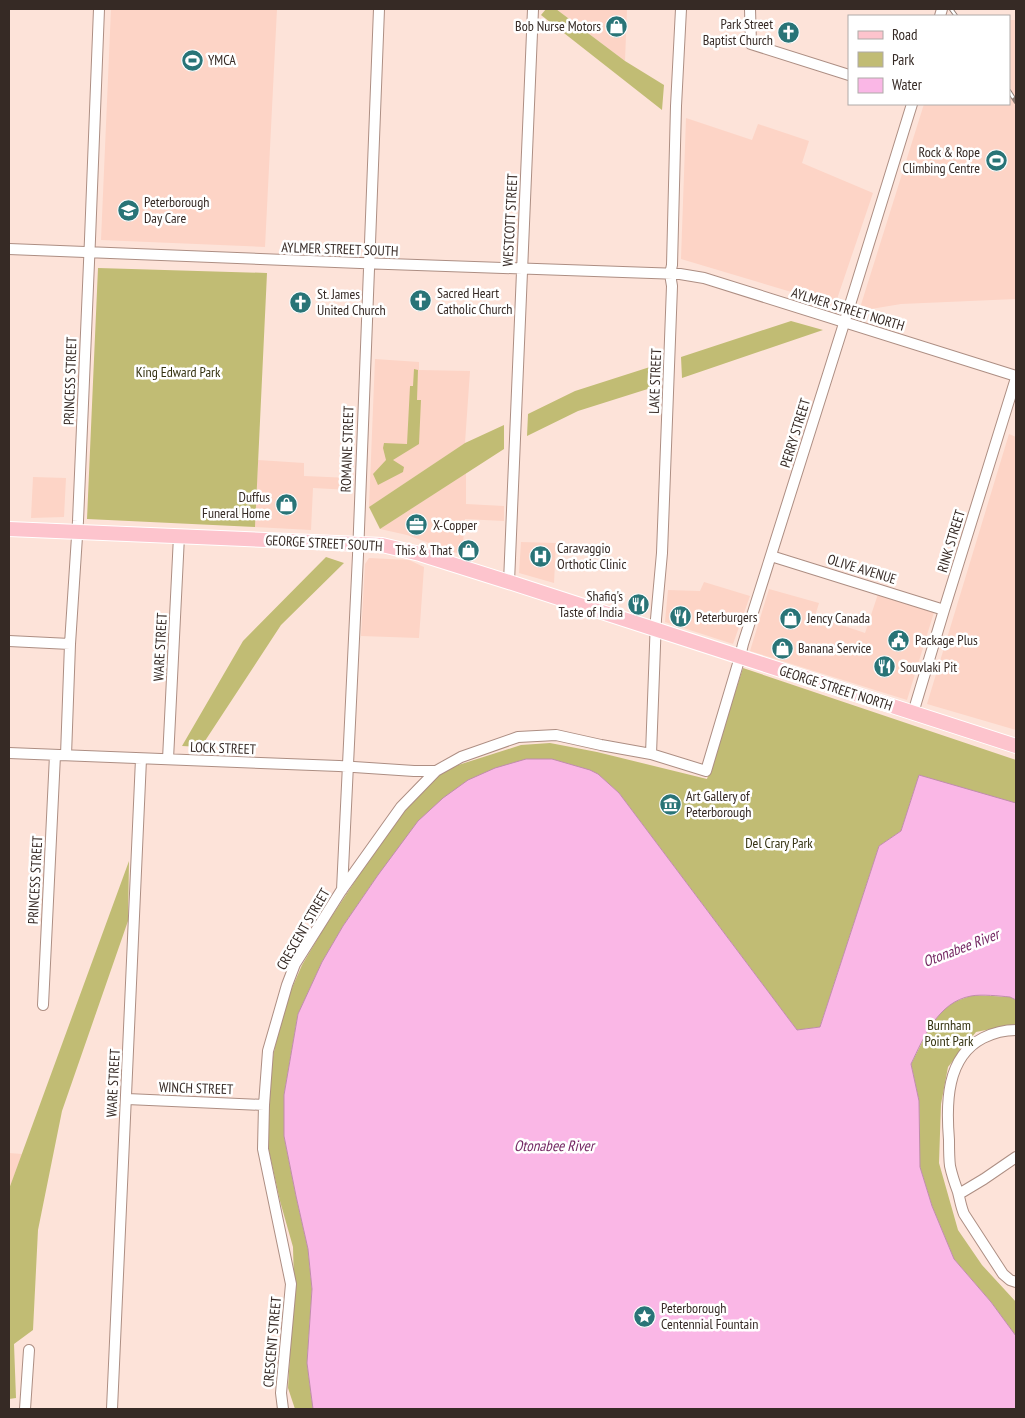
<svg xmlns="http://www.w3.org/2000/svg" width="1025" height="1418" viewBox="0 0 1025 1418" font-family="'PT Sans Narrow',sans-serif">
	<rect width="100%" height="100%" fill="#fde3d9"/>
	<path fill="#fdd4c6" d="M111,9H277L265,247L101,240Z
		M556,9H627L625,61Z
		M1009,20H1016V299L901,304L859,311L924,104H1009Z
		M686,118L752,140L758,124L809,141L802,163L873,193L835,305L681,259Z
		M375,359L419,362V370L470,371L465,443L369,507Z
		M1009,434L1016,437V730L927,704Z
		M258,460L304,463V476L351,478L350,490L313,488L311,530L255,527Z
		M466,473V504L504,506V521L465,519L462,555L407,535L380,529Z
		M33,477L66,478L64,517L31,518Z
		M521,542L556,543L554,583L519,573Z
		M369,558L409,560L424,567L419,638L361,636L365,564Z
		M704,582L750,596L733,644L665,622L668,590L700,591Z
		M769,589L819,603L815,616L865,633L879,591L935,609L907,700L750,651Z
		M9,1153L22,1154L9,1189Z"/>
	<path fill="#c1bc74" d="M546,9H556L625,61L664,85L662,110L541,15Z
		M98,268L267,273L255,527L87,519Z
		M791,321L823,330L682,378L681,357Z
		M653,366L654,387L578,411L527,436L528,414L575,391Z
		M414,369L418,370L417,400H421L419,444L393,460L404,467L403,472L378,485L373,474L386,460L383,448L384,443L407,444L410,386H413Z
		M504,425V449L380,529L369,507L465,443Z
		M326,557L344,563L281,625L201,747L182,746L243,641Z
		M743,668L1016,760V806L919,775L901,831L879,846L820,1027L797,1030L619,793L598,774L378,875L343,926L322,962L298,1014L284,1095V1136L296,1196L308,1249L312,1289L307,1363L313,1409H295L288,1388L294,1283L293,1247L280,1201L269,1151L267,1110L271,1067L282,1011L302,965L324,928L377,848L403,812L430,781L452,767L521,745L550,743L597,752L707,779Z
		M129,861L128,921L62,1111L38,1230L33,1330L14,1344L16,1398L9,1399V1189Z
		M973,995L1011,997L1016,1000V1024L976,1032L948,1067L941,1104L939,1163L958,1230L982,1265L1016,1302V1336L991,1302L954,1259L932,1206L920,1167L919,1101L911,1064L933,1021L951,1003Z"/>
	<path fill="#fab7e6" stroke="#bf8dac" d="M526,759H552L590,770L598,774L619,793L797,1030L820,1027L879,846L901,831L919,775L1016,803V1000L1010,997C1000,996 981,994 971,996C938,1002 924,1037 911,1064L919,1101L920,1167L932,1206L954,1259L991,1302L1016,1336V1409H313L307,1363L312,1289L308,1249L296,1196L284,1136V1095L298,1014L322,962L343,926L378,875L418,821L443,798L468,780L495,768Z"/>
	<g fill="none" stroke-linecap="round" stroke-linejoin="round">
		<defs>
			<path id="minor" d="M750,9L751,44L849,75
				M940,16L942,9
				M9,249L360,263L680,274L704,278L1016,376
				M771,556L944,610
				M509,582L533,9
				M9,641L70,644
				M913,713L944,610L1016,378
				M9,753L339,766L414,771H436
				M651,754L656,619L662,553L672,286L670,274L672,265L676,106L681,9
				M66,755L70,644L78,521L90,239L99,9
				M168,759L179,536
				M342,890L358,555L379,9
				M43,1005L55,755
				M1016,1030C1005,1030 993,1033 983,1038C946,1057 946,1104 949,1140C949,1149 949,1158 950,1166C952,1175 955,1184 958,1192C960,1200 961,1207 964,1214L1003,1274L1010,1280L1016,1282
				M127,1099L264,1105
				M959,1194L984,1179L1016,1157
				M25,1409L29,1350
				M112,1409L141,759
				M283,1409L281,1393L291,1284L263,1149L264,1105L268,1051L287,985L295,964L341,891L401,807L436,771L461,757L518,737L556,735L601,745L651,754L706,771L740,657L743,644L853,295L912,104"/>
			<path id="major" d="M9,529L382,545L420,554L509,582L1016,746"/>
		</defs>
		<use href="#minor" stroke="#ad8e83" stroke-width="12"/>
		<use href="#major" stroke="#fff" stroke-width="16"/>
		<use href="#minor" stroke="#fff" stroke-width="10"/>
		<use href="#major" stroke="#fdc4cd" stroke-width="14"/>
		<defs>
			<path id="rail" d="M951,9L956,16
				M1009,91L1016,102"/>
		</defs>
		<use href="#rail" stroke="#8f7d75" stroke-width="4.5"/>
		<use href="#rail" stroke="#fff" stroke-width="2.5" stroke-dasharray="8" stroke-linecap="butt"/>
	</g>
	<defs>
		<symbol id="shop-disc" viewBox="-11 -11 22 22"><circle r="9.5" fill="#297477" stroke="#fff"/><path d="M-5-2.5h2.3a2.7 3.5 0 0 1 5.4 0H5L5.5 6h-11ZM-1.5-2.5h3a1.5 2.3 0 0 0-3 0Z" fill="#fff"/></symbol>
		<symbol id="church-disc" viewBox="-11 -11 22 22"><circle r="9.5" fill="#297477" stroke="#fff"/><path d="M-1.2-6h2.4v3.5h3.3v2.4h-3.3V6h-2.4V-.1h-3.3v-2.4h3.3Z" fill="#fff"/></symbol>
		<symbol id="stadium-disc" viewBox="-11 -11 22 22"><circle r="9.5" fill="#297477" stroke="#fff"/><path d="M0-5a6.5 5 0 1 0 0 10a6.5 5 0 1 0 0-10ZM-3.5-1.8h7v3.6h-7Z" fill="#fff"/></symbol>
		<symbol id="school-disc" viewBox="-11 -11 22 22"><circle r="9.5" fill="#297477" stroke="#fff"/><path d="M0-5L7-2L0 1L-7-2ZM-4 1L0 2.5L4 1V4Q0 6-4 4Z" fill="#fff"/></symbol>
		<symbol id="office-disc" viewBox="-11 -11 22 22"><circle r="9.5" fill="#297477" stroke="#fff"/><path d="M-6-3h4V-5.5h4V-3h4V5H-6ZM-1-4.5V-3h2v-1.5ZM-6 0V1H6V0Z" fill="#fff"/></symbol>
		<symbol id="hospital-disc" viewBox="-11 -11 22 22"><circle r="9.5" fill="#297477" stroke="#fff"/><path d="M-5-5h3v3.5h4V-5h3V5h-3V1.5h-4V5h-3Z" fill="#fff"/></symbol>
		<symbol id="restaurant-disc" viewBox="-11 -11 22 22"><circle r="9.5" fill="#297477" stroke="#fff"/><path d="M-5-6h1v4h1v-4h1v4h1v-4h1v5L-1.5 .5V6h-2V.5L-5-1ZM5-6V6H3V1.5H1.5Q1.5-4 5-6Z" fill="#fff"/></symbol>
		<symbol id="civic-disc" viewBox="-11 -11 22 22"><circle r="9.5" fill="#297477" stroke="#fff"/><path d="M-.6-6.5H3V-4.5H.6V-3L4-1V1h2V6H-6V1h2V-1L-.6-3ZM-1.2 2.5V6h2.4V2.5Z" fill="#fff"/></symbol>
		<symbol id="museum-disc" viewBox="-11 -11 22 22"><circle r="9.5" fill="#297477" stroke="#fff"/><path d="M0-6L6-3V-2H-6V-3ZM-5-1h2V3h-2ZM-1-1h2V3h-2ZM3-1h2V3H3ZM-6 4H6V6H-6Z" fill="#fff"/></symbol>
		<symbol id="sight-disc" viewBox="-11 -11 22 22"><circle r="9.5" fill="#297477" stroke="#fff"/><path d="M0-6L1.8-2.2L6-1.7L2.9 1.2L3.7 5.4L0 3.3L-3.7 5.4L-2.9 1.2L-6-1.7L-1.8-2.2Z" fill="#fff"/></symbol>
	</defs>
	<g fill-rule="evenodd">
		<use href="#shop-disc" x="604" y="14" width="25" height="25"/>
		<use href="#church-disc" x="776" y="20" width="25" height="25"/>
		<use href="#stadium-disc" x="180" y="48" width="25" height="25"/>
		<use href="#stadium-disc" x="984" y="148" width="25" height="25"/>
		<use href="#school-disc" x="116" y="198" width="25" height="25"/>
		<use href="#church-disc" x="408" y="288" width="25" height="25"/>
		<use href="#church-disc" x="288" y="290" width="25" height="25"/>
		<use href="#shop-disc" x="274" y="492" width="25" height="25"/>
		<use href="#office-disc" x="404" y="512" width="25" height="25"/>
		<use href="#shop-disc" x="456" y="538" width="25" height="25"/>
		<use href="#hospital-disc" x="528" y="544" width="25" height="25"/>
		<use href="#restaurant-disc" x="626" y="592" width="25" height="25"/>
		<use href="#restaurant-disc" x="668" y="604" width="25" height="25"/>
		<use href="#shop-disc" x="778" y="606" width="25" height="25"/>
		<use href="#civic-disc" x="886" y="628" width="25" height="25"/>
		<use href="#shop-disc" x="770" y="636" width="25" height="25"/>
		<use href="#restaurant-disc" x="872" y="654" width="25" height="25"/>
		<use href="#museum-disc" x="658" y="792" width="25" height="25"/>
		<use href="#sight-disc" x="632" y="1304" width="25" height="25"/>
	</g>
	<g text-anchor="middle" stroke-width="5" stroke-linejoin="round" paint-order="stroke">
		<g font-size="14" fill="#362a25" stroke="#fff" text-anchor="start">
			<text x="773" y="29" text-anchor="end">Park Street<tspan x="773" dy="16">Baptist Church</tspan></text>
			<text x="601" y="31" text-anchor="end">Bob Nurse Motors</text>
			<text x="208" y="65">YMCA</text>
			<text x="980" y="157" text-anchor="end">Rock &amp; Rope<tspan x="980" dy="16">Climbing Centre</tspan></text>
			<text x="144" y="207">Peterborough<tspan x="144" dy="16">Day Care</tspan></text>
			<text x="437" y="298">Sacred Heart<tspan x="437" dy="16">Catholic Church</tspan></text>
			<text x="317" y="299">St. James<tspan x="317" dy="16">United Church</tspan></text>
			<text x="270" y="502" text-anchor="end">Duffus<tspan x="270" dy="16">Funeral Home</tspan></text>
			<text x="433" y="530">X-Copper</text>
			<text x="557" y="553">Caravaggio<tspan x="557" dy="16">Orthotic Clinic</tspan></text>
			<text x="452" y="555" text-anchor="end">This &amp; That</text>
			<text x="623" y="601" text-anchor="end">Shafiq's<tspan x="623" dy="16">Taste of India</tspan></text>
			<text x="696" y="622">Peterburgers</text>
			<text x="807" y="623">Jency Canada</text>
			<text x="915" y="645">Package Plus</text>
			<text x="798" y="653">Banana Service</text>
			<text x="900" y="672">Souvlaki Pit</text>
			<text x="686" y="801">Art Gallery of<tspan x="686" dy="16">Peterborough</tspan></text>
			<text x="661" y="1313">Peterborough<tspan x="661" dy="16">Centennial Fountain</tspan></text>
		</g>
		<g font-size="14" fill="#362a25" stroke="#fff">
			<text transform="translate(510 220) rotate(-87)" y="5">WESTCOTT STREET</text>
			<text transform="translate(340 249) rotate(2)" y="5">AYLMER STREET SOUTH</text>
			<text transform="translate(848 309) rotate(17)" y="5">AYLMER STREET NORTH</text>
			<text transform="translate(70 381) rotate(-88)" y="5">PRINCESS STREET</text>
			<text transform="translate(655 381) rotate(-88)" y="5">LAKE STREET</text>
			<text transform="translate(795 433) rotate(-73)" y="5">PERRY STREET</text>
			<text transform="translate(347 449) rotate(-88)" y="5">ROMAINE STREET</text>
			<text transform="translate(951 541) rotate(-73)" y="5">RINK STREET</text>
			<text transform="translate(324 543) rotate(3)" y="5">GEORGE STREET SOUTH</text>
			<text transform="translate(862 569) rotate(17)" y="5">OLIVE AVENUE</text>
			<text transform="translate(160 647) rotate(-87)" y="5">WARE STREET</text>
			<text transform="translate(836 688) rotate(18)" y="5">GEORGE STREET NORTH</text>
			<text transform="translate(223 748) rotate(2)" y="5">LOCK STREET</text>
			<text transform="translate(35 880) rotate(-87)" y="5">PRINCESS STREET</text>
			<text transform="translate(303 929) rotate(-60)" y="5">CRESCENT STREET</text>
			<text transform="translate(113 1083) rotate(-87)" y="5">WARE STREET</text>
			<text transform="translate(196 1088) rotate(2)" y="5">WINCH STREET</text>
			<text transform="translate(272 1342) rotate(-85)" y="5">CRESCENT STREET</text>
		</g>
		<g font-size="14" fill="#353211" stroke="#fff">
			<text x="178" y="377">King Edward Park</text>
			<text x="779" y="848">Del Crary Park</text>
			<text x="949" y="1030">Burnham<tspan x="949" dy="16">Point Park</tspan></text>
		</g>
		<g font-size="15" font-style="italic" fill="#752964" stroke="#fff">
			<text transform="translate(961 948) rotate(-21)" y="5">Otonabee River</text>
			<text x="554" y="1151">Otonabee River</text>
		</g>
	</g>
	<rect width="1025" height="1418" fill="none" stroke="#362a25" stroke-width="20"/>
	<rect x="848" y="15" width="162" height="90" fill="#ffffff" stroke="#afaaa8"/>
	<rect x="858" y="31" width="25" height="8" fill="#fdc4cd" stroke="#afaaa8"/>
	<text x="892" y="40" font-size="15" fill="#362a25">Road</text>
	<rect x="858" y="52" width="25" height="15" fill="#c1bc74" stroke="#afaaa8"/>
	<text x="892" y="65" font-size="15" fill="#362a25">Park</text>
	<rect x="858" y="78" width="25" height="15" fill="#fab7e6" stroke="#afaaa8"/>
	<text x="892" y="90" font-size="15" fill="#362a25">Water</text>
</svg>
